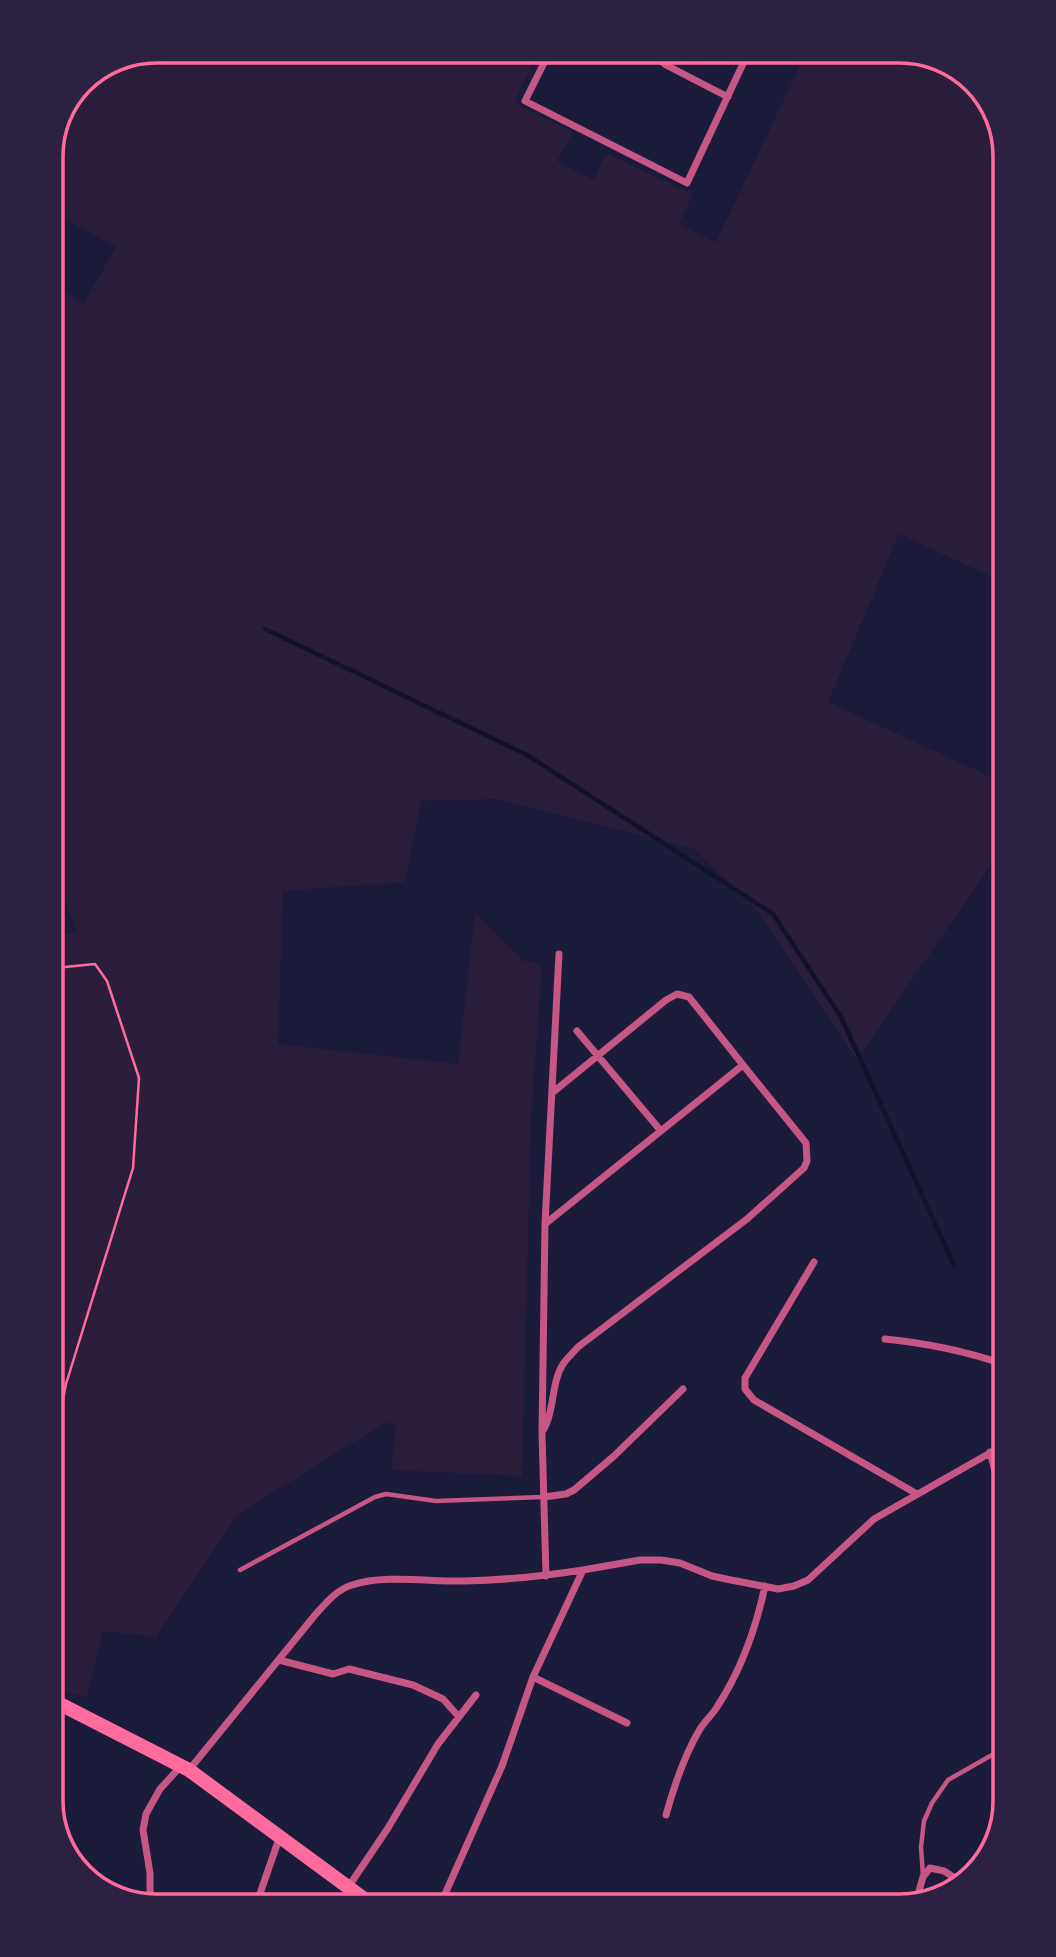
<svg xmlns="http://www.w3.org/2000/svg" width="1056" height="1957" viewBox="0 0 1056 1957" font-family="Poppins,sans-serif">
	<rect width="100%" height="100%" fill="#1b1b3a"/>
	<path fill="#2a1e3b" d="M156,51H539L514,103L573,132L557,161L593,180L606,153L693,195L679,224L716,242L807,51H907L959,69L997,115L999,580L899,534L828,702L1000,781L1001,850L857,1060L755,907L694,849L497,799L421,801L405,882L283,891L278,1044L458,1064L475,913L524,961L542,964L531,1119L522,1476L391,1470L396,1424L384,1423L237,1515L156,1637L103,1631L87,1698L58,1689L55,937L77,931L54,876L52,286L84,303L116,247L59,216L51,229V150L82,81L109,70L114,72L117,67Z"/>
	<g fill="none" stroke-linecap="round" stroke-linejoin="round">
		<path stroke="#12122b" stroke-width="4.5" d="M265,629L527,755L773,914L841,1017L954,1265"/>
		<path stroke="#ff6b9d" stroke-width="2.5" d="M55,968L95,964L107,981L139,1078L133,1168L66,1384L57,1430"/>
		<path stroke="#c65784" stroke-width="4.5" d="M240,1570L375,1497L386,1494L436,1501L543,1497
			M923,1876L921,1847L924,1821L932,1803L948,1780L992,1755"/>
		<path stroke="#c65784" stroke-width="7" d="M550,51L525,101L687,183L749,51
			M649,51L666,65L728,97
			M577,1031L661,1131
			M545,1224L743,1065L689,997L677,994L666,1000L552,1093
			M814,1262L745,1378V1389L754,1400L917,1494
			M885,1339C925,1343 965,1351 1003,1364
			M544,1429C555,1409 551,1383 563,1364C567,1358 573,1353 578,1347L747,1219L804,1168L807,1161L806,1143L743,1065
			M990,1452L1004,1506
			M544,1497L566,1494L574,1490L614,1456L683,1389
			M546,1576L542,1433L545,1224L559,954
			M279,1660L333,1674L349,1669L413,1685L443,1699L459,1717
			M533,1677L627,1723
			M189,1770L315,1615C326,1603 336,1590 352,1585C385,1574 430,1582 465,1581C505,1580 544,1576 583,1570
			M666,1815C674,1786 685,1754 700,1729C705,1721 712,1715 717,1707C740,1672 756,1628 765,1586
			M917,1898L923,1877L930,1868L944,1871L961,1882
			M441,1903L502,1766L533,1677L583,1570L640,1560H661L680,1563L712,1576L731,1580L778,1589L794,1586L808,1580L874,1519L1004,1445
			M343,1904L349,1886L388,1828L438,1744L476,1695
			M256,1905L280,1836
			M150,1906V1873L143,1830L146,1814L160,1789L181,1766"/>
		<path stroke="#ff6b9d" stroke-width="14" d="M58,1703L189,1770L371,1904"/>
	</g>
	<path d="M0 0H1056V1957H0ZM156 63H900A93 93 0 0 1 993 156V1801A93 93 0 0 1 900 1894H156A93 93 0 0 1 63 1801V156A93 93 0 0 1 156 63Z" fill="#2d2142" fill-rule="evenodd"/>
	<path fill="none" stroke="#ff6b9d" stroke-width="3.5" d="M156 63H900A93 93 0 0 1 993 156V1801A93 93 0 0 1 900 1894H156A93 93 0 0 1 63 1801V156A93 93 0 0 1 156 63Z"/>
</svg>
